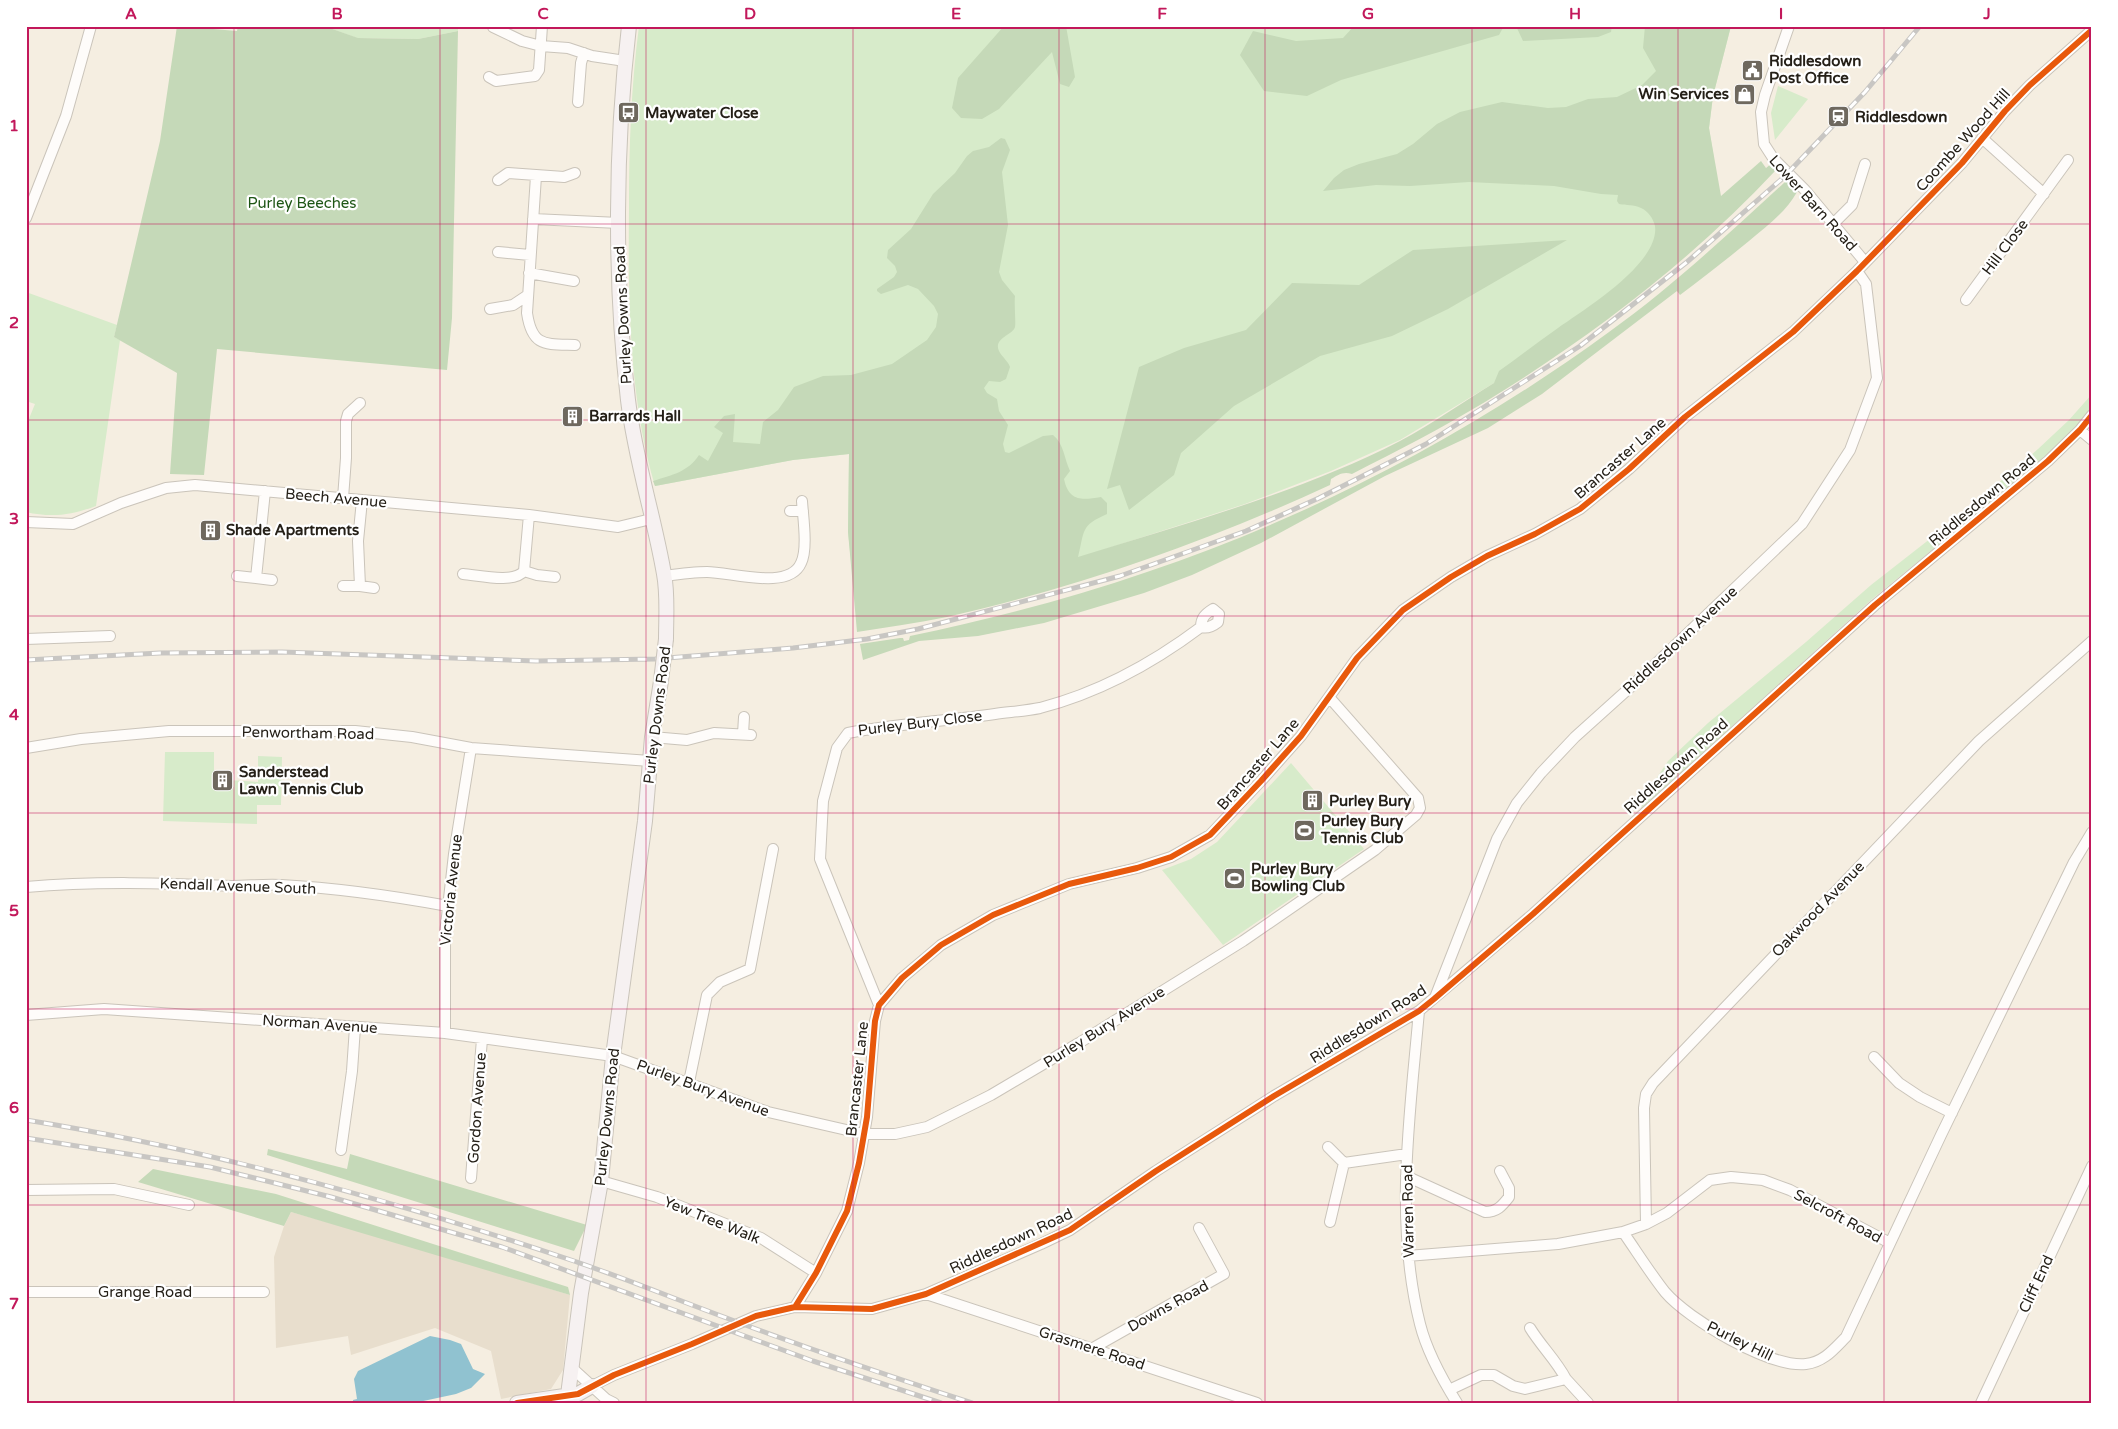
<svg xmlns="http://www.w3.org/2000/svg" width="2118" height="1429" viewBox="0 0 2118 1429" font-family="'Varela Round',sans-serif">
	<rect width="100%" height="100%" fill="#f5eee1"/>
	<path fill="#e8decd" d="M291,1212L402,1243L570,1295L563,1370L551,1389L501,1399L491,1351L435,1328L351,1355L348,1336L276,1348L274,1257L284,1226Z"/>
	<path fill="#d7ebca" d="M324,26H458V31L418,39L357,38Z
		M639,26H1731L1713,96L1709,128L1714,159L1693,226L1494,383L1400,440L1331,471L1245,504L1078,558L857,619L848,532L849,454L793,460L655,486C629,397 628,301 629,208C629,147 631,87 639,26Z
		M1778,86L1808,99L1775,140L1771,113Z
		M26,292L117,325L114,337L120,340L96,506C72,515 52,518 26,512V426L35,404L26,401Z
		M2092,394V408L2077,427L2044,458L1871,600L1640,810L1652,785L1668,761L1708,723L1806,642L1871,585L1967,510L2038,449L2069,420Z
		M165,752H214V779L258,782V756L282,757L281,805H257V824L163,821Z
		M1291,763L1364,849L1223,945L1162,870L1191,859L1217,842Z"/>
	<path fill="#c5d9b8" d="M177,26L237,31L238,26H324L358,38L418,39L458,31L452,318L447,370L217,349L204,475L170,474L177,373L114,337L160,141Z
		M1004,26H1066L1075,77L1069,87L1060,84L1052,52L999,109L982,119L961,118L952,108L958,78Z
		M1354,26H1504L1499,35L1341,80L1307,96L1264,91L1240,55L1253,31L1296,41L1343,38Z
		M1516,26H1612L1611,32L1598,37L1523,41Z
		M1645,26H1731L1713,96L1709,128L1721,196L1761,161L1766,168L1772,163L1776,168V170C1692,260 1590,338 1485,402C1442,428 1397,451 1352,474C1343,471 1338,475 1331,479L1330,485C1207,542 1079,587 947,617C917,623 887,627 857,632L848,532L849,454L793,460L655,486L653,481C672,475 688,472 699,455L708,461L723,433L714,427L724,416L735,414L733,442L760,444L763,422L778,410L794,387L823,376L851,375L892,364L927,340L936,327L938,314L934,306L918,289L908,285L881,294L877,291V289L894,277L897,272L895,266L887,258L888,250L911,229L933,194L955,173L967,156L973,151L989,147L1001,138L1005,139L1010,150L1002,172L1008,225L999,272L1002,280L1015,296C1014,304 1016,322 1015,327C1013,335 993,338 999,351C1002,357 1008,361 1010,367L1006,379L1000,382L989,381L984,388L987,393L997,399L999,411L1008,425L1003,444L1005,452L1009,453L1043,436L1053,435C1064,444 1064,458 1070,471L1064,479C1069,502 1082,500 1101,497L1107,503V514C1080,526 1085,530 1078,557C1186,523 1299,493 1400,441C1432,424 1463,402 1494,383L1499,371C1519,357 1538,342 1558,328C1585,309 1660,263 1655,226C1653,218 1648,211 1641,208C1633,204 1627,206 1619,204L1617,201L1618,195L1601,194L1554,186L1469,182L1410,186L1376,185L1323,191L1334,178L1344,170L1359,164L1397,154L1413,144L1437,124L1460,112L1502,102L1548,108L1566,107L1588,99L1617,97L1642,85L1656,71L1643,48Z
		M1790,181L1803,192H1797C1785,213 1767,226 1749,241C1726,260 1704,277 1680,295L1677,291L1542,394L1488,428L1385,476L1261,543L1192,575L1144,593L1044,623L978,636L919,641L863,660L860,644L900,638H903L904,641L909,640L910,636C1167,583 1397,487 1609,332C1672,287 1728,234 1785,182Z
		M1567,240L1448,309L1392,336L1320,356L1234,406L1181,453L1174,475L1129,510L1120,485L1107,489L1139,367L1184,348L1246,330L1292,283L1359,285L1413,250Z
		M268,1149L347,1169L350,1154L587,1225L574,1251L267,1155Z
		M153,1169L276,1194L568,1287L570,1295L291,1212L284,1226L138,1182Z"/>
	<path fill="#90c2d0" d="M430,1336L450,1340L461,1344L473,1369L485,1374L471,1388L456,1394L414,1403H353V1400L357,1399L354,1379L358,1371Z"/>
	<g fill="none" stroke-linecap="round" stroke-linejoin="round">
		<defs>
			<path id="street" d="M1789,26L1765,95L1761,112L1764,144L1773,158L1805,190L1865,262
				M493,27L522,41L541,46L568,48L592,56L625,61
				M489,77L496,81L535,76L539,70L542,26
				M578,102L581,63L584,53
				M1982,138L2044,194
				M536,176L527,313C532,347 545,344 575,345
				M498,180L508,173L564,177L575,173
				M26,218L66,116L91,26
				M533,219L619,223
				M1834,223L1852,205L1865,164
				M498,252L530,255
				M529,273L574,281
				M1966,300L2068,160
				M490,309L513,305L528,295
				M2080,430L2092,440
				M343,498L346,458V421L348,414L360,403
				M790,511H803
				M26,522L73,524L121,503L166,488L195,485L529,515L618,527L651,519
				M524,571L537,575L555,577
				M463,574C478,575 514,584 524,571L529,515
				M237,576L256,578L265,491
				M665,576C679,574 693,572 707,572C731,572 789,591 801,563C808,549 803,517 802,501
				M256,578L272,580
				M343,586H360L358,541L362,500
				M360,586L374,588
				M26,639L110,636
				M743,734L744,717
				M652,737L687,740L714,733L751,735
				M26,748L81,739L169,731H355L412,737L471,748L650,761
				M26,887C95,881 163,883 232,886C248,886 265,884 281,885C337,888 393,896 448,906
				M1436,995L1497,839L1517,803L1541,773L1575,737L1645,674L1802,524L1850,450L1877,378L1866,284L1857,271
				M879,1005L820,859L823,801L837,748L848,733C896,724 946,721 995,714C1009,712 1025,711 1040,708C1098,693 1153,663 1201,627C1201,618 1205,614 1213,609L1219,614L1218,622C1213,626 1208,629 1201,627
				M1419,1011C1410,1115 1394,1221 1420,1324C1427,1352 1442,1379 1457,1403
				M26,1015L104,1009L445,1033L613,1056L768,1112L864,1134H895L927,1127L991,1095L1079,1043L1243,941L1375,850L1416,815L1420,808L1418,798L1329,697
				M445,1033V934L454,854L471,748
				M1874,1057L1899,1083L1920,1097L1952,1113
				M689,1082L707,995L720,982L750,969L773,849
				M1328,1147L1344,1163L1407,1154
				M341,1150L352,1071L355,1027
				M1406,1176L1485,1212C1497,1212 1502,1206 1509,1197V1188L1500,1171
				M471,1178L482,1039
				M601,1181L657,1197L761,1238L816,1273
				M26,1190L114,1189L189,1205
				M1330,1222L1344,1163
				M1646,1224L1644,1108L1646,1094L1653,1083L1979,741L2092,641
				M1623,1232C1637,1252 1650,1273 1665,1292C1688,1319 1769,1368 1806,1364C1824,1362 1834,1349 1846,1337L1941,1135L2074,862L2092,832
				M1407,1256L1558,1244L1623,1232L1646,1224L1667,1213L1710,1180L1731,1177L1763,1180L1790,1190L1890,1243
				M26,1292H264
				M926,1294L1257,1403
				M795,1307L816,1273L847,1211L859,1163L867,1117L875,1021L879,1005L902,978L941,945L993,915L1069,884L1137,868L1171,857L1210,835L1261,781L1301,736L1357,658L1403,610L1451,577L1487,556L1535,534L1580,509L1629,469L1685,417L1793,332L1857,271L1962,163L2005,111L2030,85L2092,30
				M1530,1328C1541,1346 1556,1360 1566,1379
				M1093,1348L1224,1274L1199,1228
				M572,1368L606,1399L614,1403
				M592,1386L614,1375L692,1344L756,1316L795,1307L872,1309L926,1294L1041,1244L1070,1230L1156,1171L1274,1096L1419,1011L1533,914L1875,605L2048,461L2080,430L2092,415
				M1449,1390L1481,1375H1494L1513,1386L1525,1389L1566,1379L1588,1403
				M1981,1403L2092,1166"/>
			<path id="secondary" d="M629,26C615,146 614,280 628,400C635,459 654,516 664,574C668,595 666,618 666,639
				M517,1403L578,1394L592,1386
				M567,1403L581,1293L601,1181L613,1056L645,821L652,737L661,681"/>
		</defs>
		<use href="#street" stroke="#cac4ba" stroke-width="12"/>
		<use href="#secondary" stroke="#cac4ba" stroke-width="16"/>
		<use href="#street" stroke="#fefcfa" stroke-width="10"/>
		<use href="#secondary" stroke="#f6f1f1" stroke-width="14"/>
		<defs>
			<path id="rail" d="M26,660L160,653L282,652L536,661L655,659L793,648L867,639L918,629L1120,576L1246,531L1319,498L1426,444L1580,346L1687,262L1784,177L1865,92L1920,26
				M26,1120C213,1150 395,1201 574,1261C627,1279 680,1301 732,1320C811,1350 892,1377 972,1403
				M26,1138L210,1167L331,1197L502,1247L813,1361L941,1403"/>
		</defs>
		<use href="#rail" stroke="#c8c6c3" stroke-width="5"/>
		<use href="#rail" stroke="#fff" stroke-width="3" stroke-dasharray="9" stroke-linecap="butt"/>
		<defs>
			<path id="secondary-bridge" d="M661,681L666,639"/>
		</defs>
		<use href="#secondary-bridge" stroke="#cac4ba" stroke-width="16" stroke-linecap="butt"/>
		<use href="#secondary-bridge" stroke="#f6f1f1" stroke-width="14"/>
		<defs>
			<path id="cycleway" d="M795,1307L816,1273L847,1211L859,1163L867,1117L875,1021L879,1005L902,978L941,945L993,915L1069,884L1137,868L1171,857L1210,835L1261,781L1301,736L1357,658L1403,610L1451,577L1487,556L1535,534L1580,509L1629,469L1685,417L1793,332L1857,271L1962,163L2005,111L2030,85L2092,30
				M517,1403L578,1394L614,1375L692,1344L756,1316L795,1307L872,1309L926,1294L1070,1230L1156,1171L1274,1096L1419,1011L1434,999L1533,914L1875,605L2048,461L2080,430L2092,415"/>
		</defs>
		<use href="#cycleway" stroke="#fff" stroke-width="9"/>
		<use href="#cycleway" stroke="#e8590c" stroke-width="6"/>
	</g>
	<path fill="none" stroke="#c2185b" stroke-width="1" stroke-opacity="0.55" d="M234,26V1403M440,26V1403M646,26V1403M853,26V1403M1059,26V1403M1265,26V1403M1472,26V1403M1678,26V1403M1884,26V1403M26,224H2092M26,420H2092M26,616H2092M26,813H2092M26,1009H2092M26,1205H2092"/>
	<defs>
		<symbol id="civic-square" viewBox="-11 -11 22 22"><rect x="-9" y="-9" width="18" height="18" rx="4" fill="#6e685e" stroke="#fff"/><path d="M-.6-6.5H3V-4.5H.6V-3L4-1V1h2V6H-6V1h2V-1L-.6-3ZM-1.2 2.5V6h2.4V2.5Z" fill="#fff"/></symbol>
		<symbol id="shop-square" viewBox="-11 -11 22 22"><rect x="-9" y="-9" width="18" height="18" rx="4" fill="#6e685e" stroke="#fff"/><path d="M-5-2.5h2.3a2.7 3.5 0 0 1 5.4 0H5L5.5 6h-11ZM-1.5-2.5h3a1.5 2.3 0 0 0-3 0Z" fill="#fff"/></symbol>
		<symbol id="bus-square" viewBox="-11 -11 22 22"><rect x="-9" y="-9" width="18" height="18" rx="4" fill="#6e685e" stroke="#fff"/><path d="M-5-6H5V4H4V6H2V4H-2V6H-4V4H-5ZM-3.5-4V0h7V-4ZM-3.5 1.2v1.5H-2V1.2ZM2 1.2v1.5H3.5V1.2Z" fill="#fff"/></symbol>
		<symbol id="station-square" viewBox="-11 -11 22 22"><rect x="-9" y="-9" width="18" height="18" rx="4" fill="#6e685e" stroke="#fff"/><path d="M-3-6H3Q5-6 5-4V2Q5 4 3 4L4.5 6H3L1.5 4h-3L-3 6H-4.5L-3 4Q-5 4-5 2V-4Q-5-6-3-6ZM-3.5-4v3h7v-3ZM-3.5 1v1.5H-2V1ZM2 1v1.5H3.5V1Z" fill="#fff"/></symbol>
		<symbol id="building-square" viewBox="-11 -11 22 22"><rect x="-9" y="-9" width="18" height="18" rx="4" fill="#6e685e" stroke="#fff"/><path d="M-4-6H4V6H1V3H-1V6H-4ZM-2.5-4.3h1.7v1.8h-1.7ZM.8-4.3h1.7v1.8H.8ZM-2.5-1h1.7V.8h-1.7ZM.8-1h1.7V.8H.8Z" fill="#fff"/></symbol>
		<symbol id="stadium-square" viewBox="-11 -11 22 22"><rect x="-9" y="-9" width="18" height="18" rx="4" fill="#6e685e" stroke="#fff"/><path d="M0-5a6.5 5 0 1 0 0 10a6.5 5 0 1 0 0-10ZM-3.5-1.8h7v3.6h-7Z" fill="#fff"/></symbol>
	</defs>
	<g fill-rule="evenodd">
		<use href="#civic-square" x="1740" y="58" width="25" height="25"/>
		<use href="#shop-square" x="1732" y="82" width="25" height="25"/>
		<use href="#bus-square" x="616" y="100" width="25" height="25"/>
		<use href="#station-square" x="1826" y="104" width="25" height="25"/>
		<use href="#building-square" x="560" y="404" width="25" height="25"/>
		<use href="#building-square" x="198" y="518" width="25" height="25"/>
		<use href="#building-square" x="210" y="768" width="25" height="25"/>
		<use href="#building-square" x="1300" y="788" width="25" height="25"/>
		<use href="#stadium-square" x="1292" y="818" width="25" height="25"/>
		<use href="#stadium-square" x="1222" y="866" width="25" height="25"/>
	</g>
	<g text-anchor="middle" stroke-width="4.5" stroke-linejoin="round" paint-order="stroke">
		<g font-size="15" font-weight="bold" fill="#252018" stroke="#fff" text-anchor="start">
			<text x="1769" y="66">Riddlesdown<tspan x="1769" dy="17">Post Office</tspan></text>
			<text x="1729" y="99" text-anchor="end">Win Services</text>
			<text x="645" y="118">Maywater Close</text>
			<text x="1855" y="122">Riddlesdown</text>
			<text x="589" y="421">Barrards Hall</text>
			<text x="226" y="535">Shade Apartments</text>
			<text x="239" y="777">Sanderstead<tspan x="239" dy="17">Lawn Tennis Club</tspan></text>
			<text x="1329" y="806">Purley Bury</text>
			<text x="1321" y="826">Purley Bury<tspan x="1321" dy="17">Tennis Club</tspan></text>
			<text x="1251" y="874">Purley Bury<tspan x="1251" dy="17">Bowling Club</tspan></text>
		</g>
		<g font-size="15" fill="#252018" stroke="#fff">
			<text transform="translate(1963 140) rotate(-48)" y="5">Coombe Wood Hill</text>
			<text transform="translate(1813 203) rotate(48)" y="5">Lower Barn Road</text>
			<text transform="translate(2005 247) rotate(-53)" y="5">Hill Close</text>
			<text transform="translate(623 315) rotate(-93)" y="5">Purley Downs Road</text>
			<text transform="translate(1620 458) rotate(-41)" y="5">Brancaster Lane</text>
			<text transform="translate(336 498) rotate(5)" y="5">Beech Avenue</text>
			<text transform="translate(1982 500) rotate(-40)" y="5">Riddlesdown Road</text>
			<text transform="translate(1680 640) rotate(-43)" y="5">Riddlesdown Avenue</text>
			<text transform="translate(657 715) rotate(-83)" y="5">Purley Downs Road</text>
			<text transform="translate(920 723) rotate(-7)" y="5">Purley Bury Close</text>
			<text transform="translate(308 733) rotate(1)" y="5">Penwortham Road</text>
			<text transform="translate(1258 764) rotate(-49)" y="5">Brancaster Lane</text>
			<text transform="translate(1676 766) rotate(-42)" y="5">Riddlesdown Road</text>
			<text transform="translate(238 886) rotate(2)" y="5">Kendall Avenue South</text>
			<text transform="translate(451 890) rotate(-84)" y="5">Victoria Avenue</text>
			<text transform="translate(1818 909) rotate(-46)" y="5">Oakwood Avenue</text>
			<text transform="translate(320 1024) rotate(4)" y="5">Norman Avenue</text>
			<text transform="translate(1368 1024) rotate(-32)" y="5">Riddlesdown Road</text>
			<text transform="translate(1104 1027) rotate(-32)" y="5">Purley Bury Avenue</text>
			<text transform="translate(857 1079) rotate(-84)" y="5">Brancaster Lane</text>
			<text transform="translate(703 1088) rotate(20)" y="5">Purley Bury Avenue</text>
			<text transform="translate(477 1108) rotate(-86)" y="5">Gordon Avenue</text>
			<text transform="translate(607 1117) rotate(-84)" y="5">Purley Downs Road</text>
			<text transform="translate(1408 1211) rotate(-91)" y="5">Warren Road</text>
			<text transform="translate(1838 1216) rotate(28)" y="5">Selcroft Road</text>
			<text transform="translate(712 1220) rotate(22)" y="5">Yew Tree Walk</text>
			<text transform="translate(1011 1241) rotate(-25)" y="5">Riddlesdown Road</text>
			<text transform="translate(2036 1284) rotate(-65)" y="5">Cliff End</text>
			<text x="145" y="1297">Grange Road</text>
			<text transform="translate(1168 1306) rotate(-29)" y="5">Downs Road</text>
			<text transform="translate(1740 1341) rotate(26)" y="5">Purley Hill</text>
			<text transform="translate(1092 1348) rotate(18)" y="5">Grasmere Road</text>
		</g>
		<g font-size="15" fill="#1e5615" stroke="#fff">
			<text x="302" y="208">Purley Beeches</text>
		</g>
	</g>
	<rect width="2118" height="1429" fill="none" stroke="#ffffff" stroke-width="55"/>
	<rect x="28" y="28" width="2062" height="1374" fill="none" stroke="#c2185b" stroke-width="2"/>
	<g font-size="16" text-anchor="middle" font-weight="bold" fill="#c2185b">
		<text x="131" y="19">A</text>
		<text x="337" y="19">B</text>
		<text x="543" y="19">C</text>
		<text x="750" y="19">D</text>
		<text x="956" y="19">E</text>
		<text x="1162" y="19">F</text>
		<text x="1368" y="19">G</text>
		<text x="1575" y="19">H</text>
		<text x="1781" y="19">I</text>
		<text x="1987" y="19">J</text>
		<text x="14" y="131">1</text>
		<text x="14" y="328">2</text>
		<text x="14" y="524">3</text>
		<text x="14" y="720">4</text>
		<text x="14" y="916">5</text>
		<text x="14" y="1113">6</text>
		<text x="14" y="1309">7</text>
	</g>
</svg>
